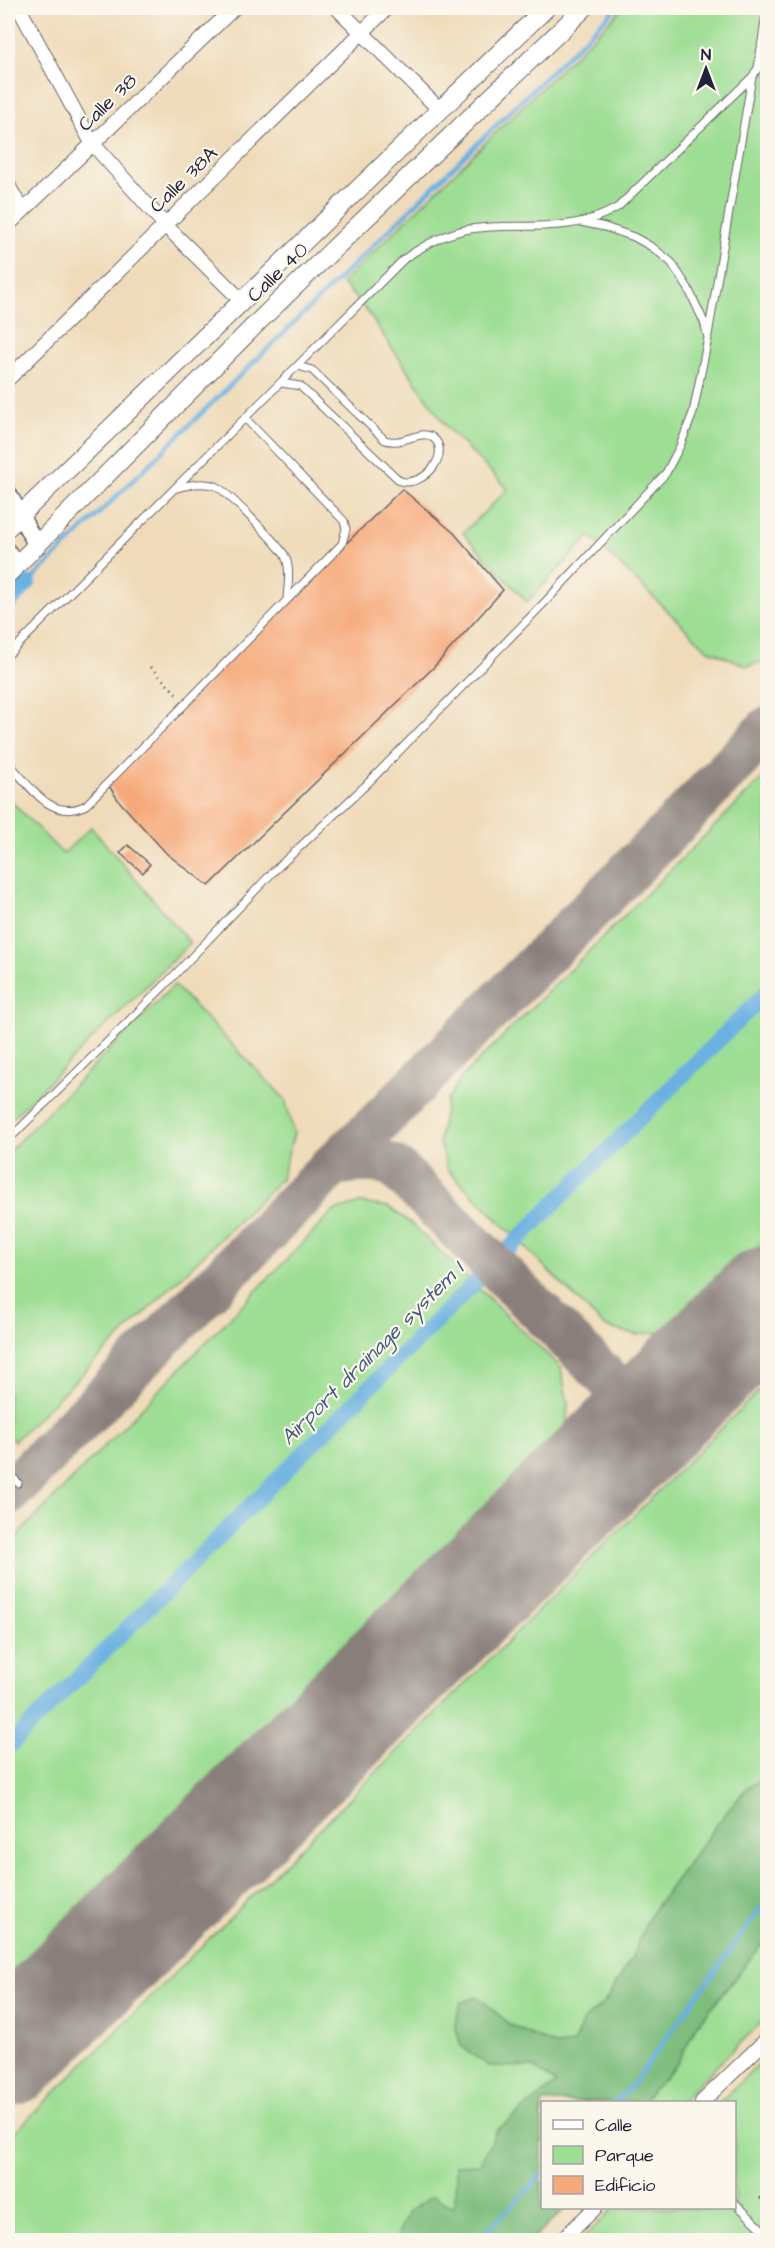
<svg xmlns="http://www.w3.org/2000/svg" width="775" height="2248" viewBox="0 0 775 2248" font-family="'Architects Daughter',sans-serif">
	<rect width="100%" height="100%" fill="#fbf7ec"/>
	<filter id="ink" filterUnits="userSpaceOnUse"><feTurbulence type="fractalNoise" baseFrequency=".0167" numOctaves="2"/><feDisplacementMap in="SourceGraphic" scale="12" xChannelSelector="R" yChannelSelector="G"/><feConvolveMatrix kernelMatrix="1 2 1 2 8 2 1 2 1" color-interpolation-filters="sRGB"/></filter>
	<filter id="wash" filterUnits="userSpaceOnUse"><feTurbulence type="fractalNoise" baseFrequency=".008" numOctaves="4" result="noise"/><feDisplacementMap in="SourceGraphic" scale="24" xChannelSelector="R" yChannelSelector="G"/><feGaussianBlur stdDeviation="1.35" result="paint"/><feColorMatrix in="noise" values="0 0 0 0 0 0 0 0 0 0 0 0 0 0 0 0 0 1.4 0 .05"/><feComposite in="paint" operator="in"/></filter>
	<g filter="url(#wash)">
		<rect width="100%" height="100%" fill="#efdbba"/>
		<path fill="#9ede94" stroke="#608068" stroke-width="1.5" d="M623,8H767V661L747,666L707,649L590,536L527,602L463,533L508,489L448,429L366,310L342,283Z
			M767,774V1237L700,1306L673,1330L637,1335L605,1327L448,1170L439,1141L447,1100L461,1078Z
			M8,798L63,854L91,827L190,943L8,1122Z
			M174,985L285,1099L294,1133L281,1179L14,1441L8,1435V1152Z
			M361,1203L389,1207L412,1224L561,1368L568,1405L566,1428L555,1456L177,1824L8,1999V1545L334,1211Z
			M767,1383V2017L680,2102H542V2208H566L531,2240H8V2139Z
			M767,2056V2240H581L614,2208H734V2102H720Z"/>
		<path fill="#7ebd7e" stroke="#50705c" stroke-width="1.5" d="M767,1779V1938L696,2027L677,2064L642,2102H542V2208H566L531,2240H396L408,2212L432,2196L453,2207L455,2202L456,2165L480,2164L496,2131L556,2083L532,2067L489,2066L461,2046L455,2024L461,2002L478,1997L512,2026L556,2046L573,2044L583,2021L605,2002L631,1959L650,1915L721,1819L749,1786Z"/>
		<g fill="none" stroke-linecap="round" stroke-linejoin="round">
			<path stroke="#6ab0e1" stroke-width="4.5" d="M28,583L616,8
				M615,2102L634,2083L768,1898
				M478,2240L542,2175"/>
			<path stroke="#6ab0e1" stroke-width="16" d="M8,604L28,583
				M8,1747L768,991"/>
			<path stroke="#887e7a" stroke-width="44" d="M334,1164C358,1161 377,1156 398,1170L616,1387C628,1408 625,1428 618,1450
				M616,1387C642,1398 653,1399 679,1389
				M8,1494L334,1164L373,1128L684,816L768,728"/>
			<path stroke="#887e7a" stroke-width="110" d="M8,2051L768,1301"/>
		</g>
		<g id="blocks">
			<path fill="#f6aa7b" d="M402,489L454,533L503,590L434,667L209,886L167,854L119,801L109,786L280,608Z
				M128,845L150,864L143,873L120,853Z
				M768,2191V2206L760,2198Z"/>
		</g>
	</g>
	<g filter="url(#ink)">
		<use href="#blocks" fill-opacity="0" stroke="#6a6367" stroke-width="1.5"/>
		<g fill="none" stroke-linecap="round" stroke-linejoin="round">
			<defs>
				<path id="service" d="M708,335L752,77
					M281,383L300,386L400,481C425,488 453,452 432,437C420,429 403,446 385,440L312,370L298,366
					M174,489C187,485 202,481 216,486C225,490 280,546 285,556C291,569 288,584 287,598
					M8,655L404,259C424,245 445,233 470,229C522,221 570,236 618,207L752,77L758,68L767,8
					M8,762C29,785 51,823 86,805L342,544L346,529L344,521L245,418
					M8,1140L165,985L273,872L367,784L546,601L666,473L680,446L693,413L708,338L704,322L688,288L671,262L652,247L634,237L605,227L581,222
					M8,1472L18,1483
					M734,2202L760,2227L768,2238"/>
				<path id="minor" d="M19,8L92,143L165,225L243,302
					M337,8L440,110
					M8,185L22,211
					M8,225L234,8
					M8,379L387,8
					M702,2102L768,2038
					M562,2240L595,2208"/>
				<path id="tertiary" d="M8,493L37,546
					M8,552L15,566"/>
				<path id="secondary" d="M8,527L546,8
					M8,574L262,318L584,8"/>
			</defs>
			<use href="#service" stroke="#6a6367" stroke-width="9"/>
			<use href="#minor" stroke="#6a6367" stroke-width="16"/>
			<use href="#tertiary" stroke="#6a6367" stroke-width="19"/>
			<use href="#secondary" stroke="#6a6367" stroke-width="20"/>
			<path stroke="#6a6367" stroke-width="3" stroke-dasharray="1.5 4.5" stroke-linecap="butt" d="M150,667L178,695"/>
			<use href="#service" stroke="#fff" stroke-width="7"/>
			<use href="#minor" stroke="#fff" stroke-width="14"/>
			<use href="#tertiary" stroke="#fff" stroke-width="16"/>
			<use href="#secondary" stroke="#fff" stroke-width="18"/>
		</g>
	</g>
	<g text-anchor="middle" stroke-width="4.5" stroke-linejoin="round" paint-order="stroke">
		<g font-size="20" fill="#22223b" stroke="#fbf7ec">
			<text transform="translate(107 102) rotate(-44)" y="7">Calle 38</text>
			<text transform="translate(183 179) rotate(-44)" y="7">Calle 38A</text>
			<text transform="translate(277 272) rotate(-44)" y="7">Calle 40</text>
		</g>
		<g font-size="21" font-style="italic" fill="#3f5b7d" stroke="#fbf7ec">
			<text transform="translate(372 1353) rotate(-45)" y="7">Airport drainage system I</text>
		</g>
	</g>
	<rect width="775" height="2248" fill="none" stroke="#fbf7ec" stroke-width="30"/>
	<rect x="541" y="2101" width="195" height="108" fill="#fbf7ec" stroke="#a4a2a5" stroke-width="1.5"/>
	<rect x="553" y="2120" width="30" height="9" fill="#ffffff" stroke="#a4a2a5" stroke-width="1.5"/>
	<text x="595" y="2131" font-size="18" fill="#22223b">Calle</text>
	<rect x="553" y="2146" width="30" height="18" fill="#9ede94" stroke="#a4a2a5" stroke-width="1.5"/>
	<text x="595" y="2161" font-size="18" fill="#22223b">Parque</text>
	<rect x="553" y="2176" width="30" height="18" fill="#f6aa7b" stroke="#a4a2a5" stroke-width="1.5"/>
	<text x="595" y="2191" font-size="18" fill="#22223b">Edificio</text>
	<g transform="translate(706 69)" stroke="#fbf7ec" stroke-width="4.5" paint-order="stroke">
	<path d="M0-4.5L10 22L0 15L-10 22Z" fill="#22223b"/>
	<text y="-9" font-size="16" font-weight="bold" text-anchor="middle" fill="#22223b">N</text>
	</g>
</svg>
